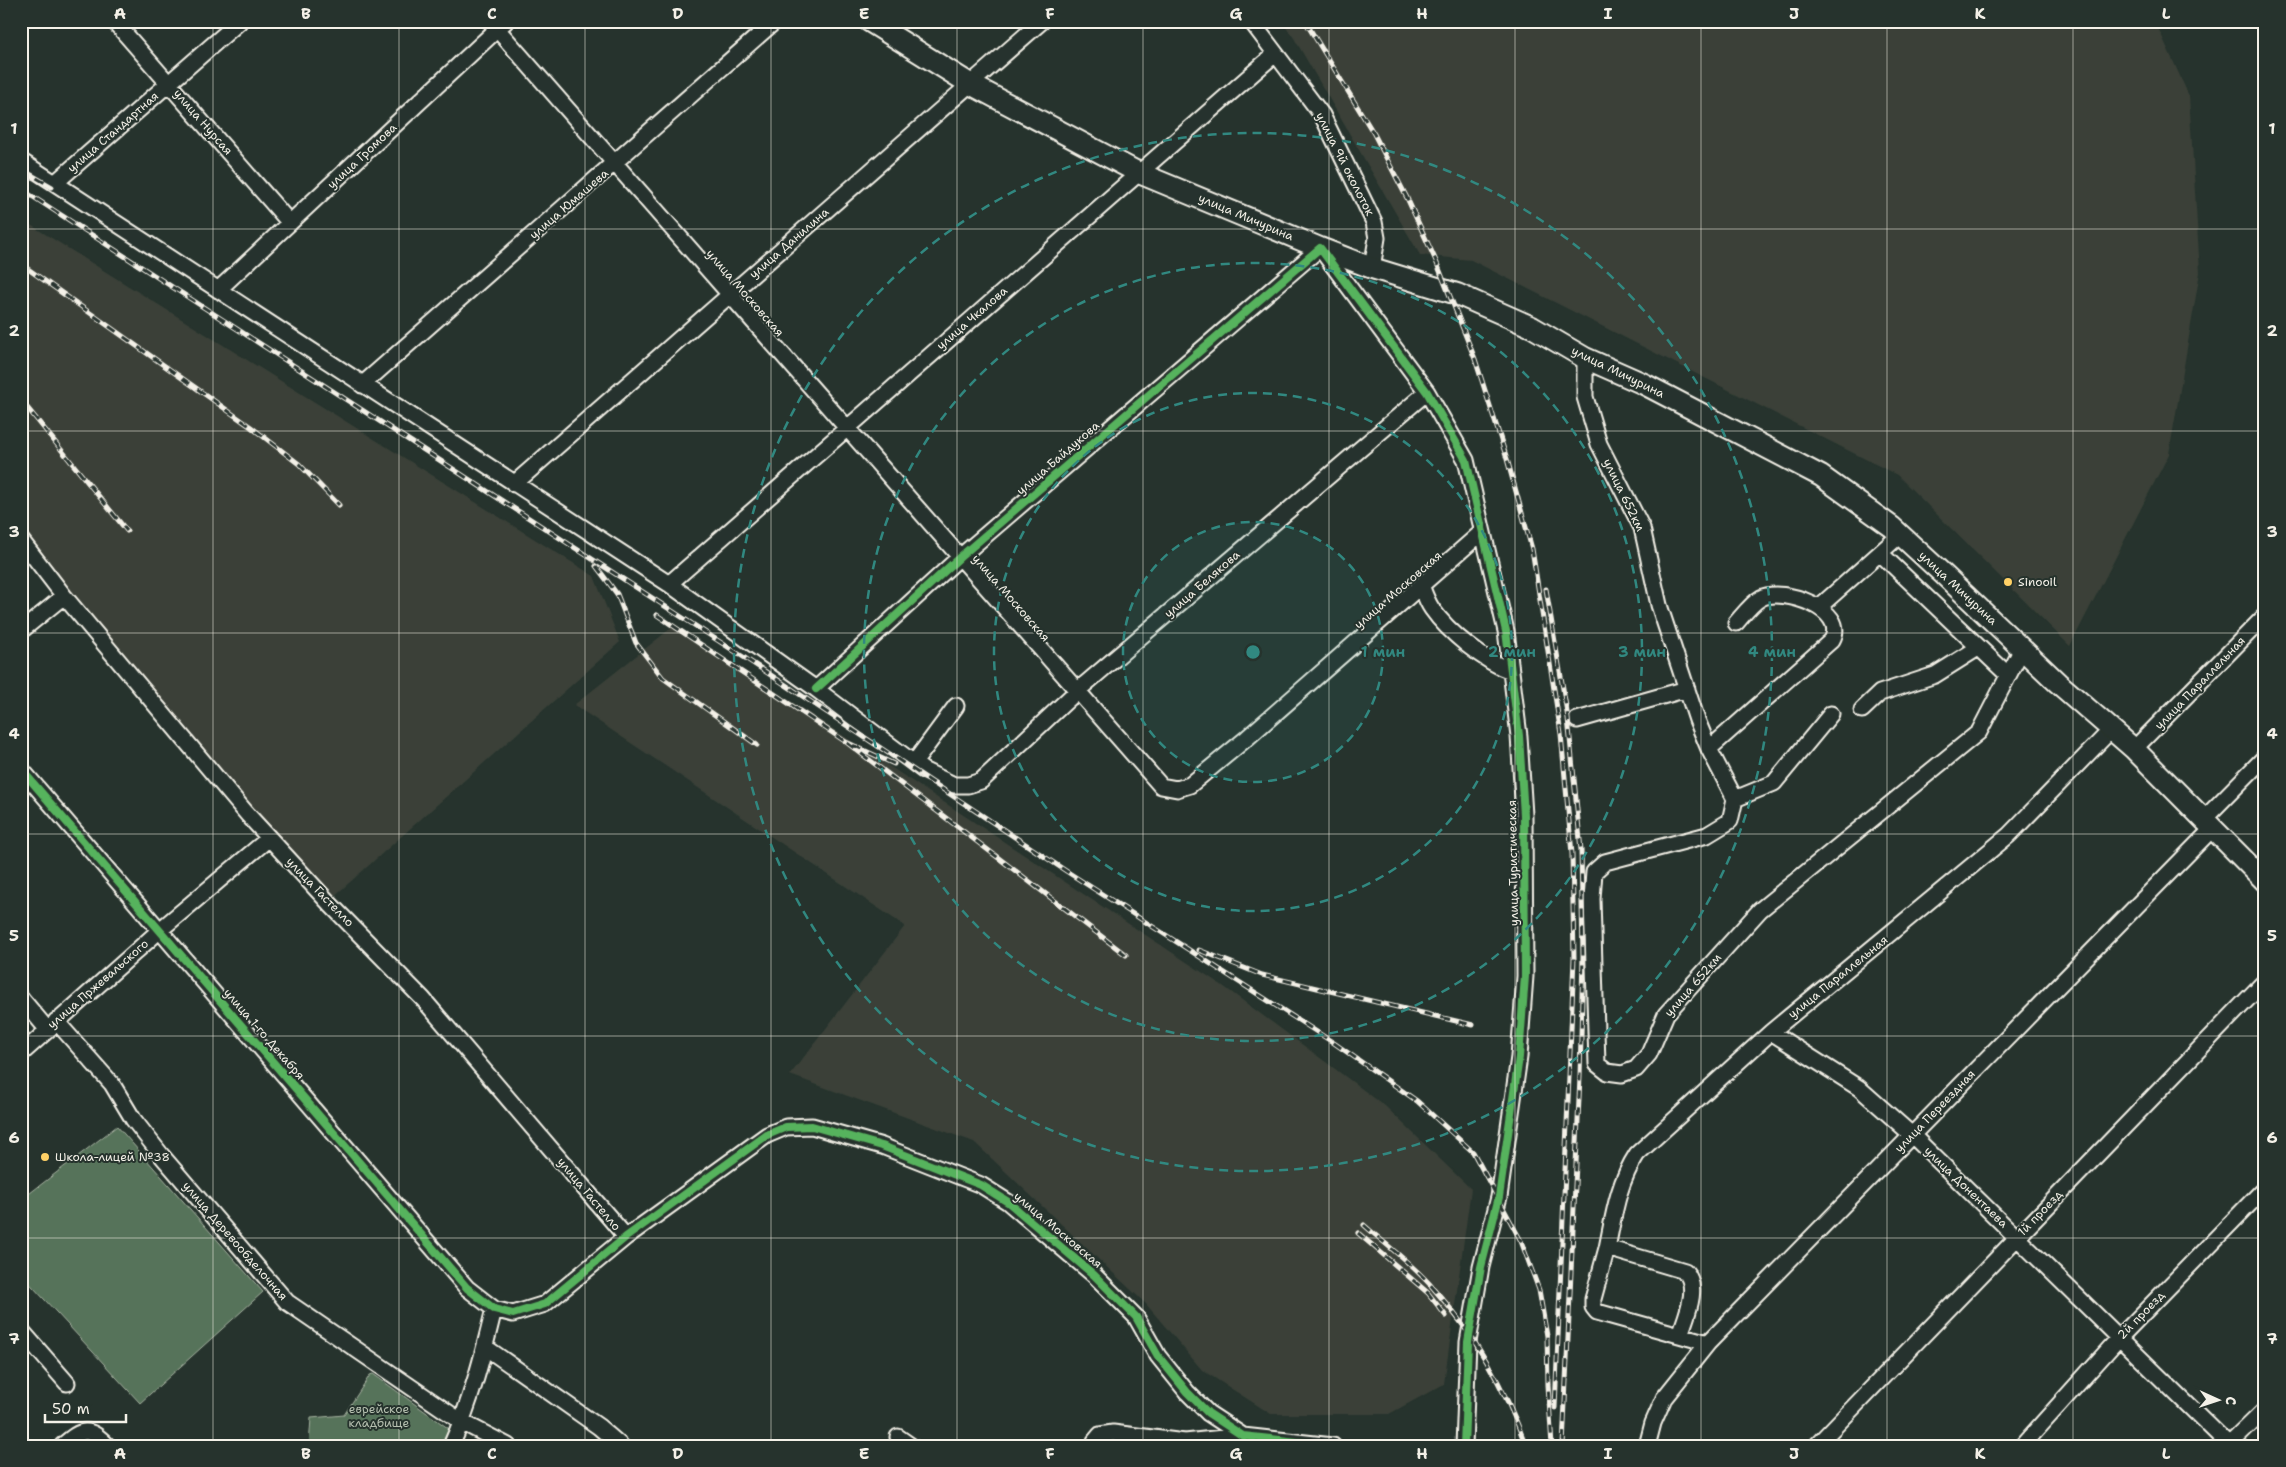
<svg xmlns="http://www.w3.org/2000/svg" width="2286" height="1467" viewBox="0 0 2286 1467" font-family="'Shantell Sans',sans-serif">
	<rect width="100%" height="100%" fill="#26332d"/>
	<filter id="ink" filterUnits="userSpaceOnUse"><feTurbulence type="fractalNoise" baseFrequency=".02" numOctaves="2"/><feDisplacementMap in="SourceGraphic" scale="10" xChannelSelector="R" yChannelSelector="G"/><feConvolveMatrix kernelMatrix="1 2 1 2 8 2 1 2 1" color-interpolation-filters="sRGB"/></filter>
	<g filter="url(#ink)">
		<path fill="#3a4138" d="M1281,21H2155L2189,96L2200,272L2169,454L2070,646L1897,475L1471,260L1420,255L1294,38Z
			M21,219L594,576L620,642L331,899L67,588L21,525Z
			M675,625L1223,986L1385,1106L1471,1189L1444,1384L1389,1414H1271L1202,1370L1146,1304L974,1142L790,1075L905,926L574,705Z"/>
		<path fill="#57735a" stroke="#a6b2a1" d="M117,1126L263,1292L140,1403L21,1274V1200Z
			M373,1374L452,1431L444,1446H309L311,1418L344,1415L370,1375Z"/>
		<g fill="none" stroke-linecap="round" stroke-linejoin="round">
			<defs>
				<path id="minor" d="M114,21L290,223
					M490,21L1161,786L1177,789L1190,785L1247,738L1482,532
					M1251,21L1322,115L1374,222L1377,238L1372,268
					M21,161L669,584L816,689L923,770L954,785H968L981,781L1077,691L1427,392
					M55,183L240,21
					M218,290L506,21
					M1585,358V397L1599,444L1642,528L1659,605L1697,720L1709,749L1735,799L1774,783L1831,714
					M362,385L775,21
					M514,484L1042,21
					M21,540L64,596L248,815L331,905L423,999L626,1237
					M1880,553L2008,675
					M669,584L1275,54
					M1421,585C1424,593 1427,602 1432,609C1448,632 1485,662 1511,671
					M1819,607L1900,535
					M21,631L64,596
					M816,689L960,557L1320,248L1427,392L1466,460L1506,631L1519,736L1524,815L1525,976L1519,1057L1499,1197L1481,1267L1468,1342L1464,1446
					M1862,710L1880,693L1935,675L1978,648
					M1577,720L1687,689
					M1709,749L1832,640C1849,609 1782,587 1761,598C1752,603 1743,615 1736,623
					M2134,749L2265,616
					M914,763L956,706
					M21,769L467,1288L494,1309L513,1314L545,1304L626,1237L767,1135L786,1127L812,1126L882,1146L981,1185L1008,1202L1094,1275L1136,1317L1158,1356L1187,1392L1208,1413L1243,1436L1333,1446
					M1735,799L1730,821L1707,835L1605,862L1594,872L1592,899L1597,1064L1607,1072L1622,1074L1636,1069L1649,1054L1666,1014L1760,910L1979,732L2022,649
					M2203,820L2265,757
					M21,998L47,1029
					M56,1021L112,1084L133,1119L162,1156L287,1302L462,1422L508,1446
					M1771,1032L1859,1088L1912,1135L2230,1446
					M21,1054L160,930L268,839
					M1607,1248C1614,1214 1618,1183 1637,1154L1771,1032L2009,835L2110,731
					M21,1330L67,1383
					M1680,1335C1686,1316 1700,1288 1685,1271L1607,1248L1593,1299V1307L1597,1312L1708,1343
					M485,1347L599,1427L621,1446
					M898,1437L911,1446
					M62,1446C83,1428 88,1426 108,1446
					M451,1446C471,1402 483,1355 494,1309
					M1094,1446L1095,1441L1100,1435L1113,1433L1185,1442L1243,1436
					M1647,1446L1653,1423L1664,1398L1708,1343L2212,829
					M1816,1446L2265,981
					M2022,1446L2119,1338L2265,1188
					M2228,1446L2265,1410"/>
				<path id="major" d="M869,21L970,84L1139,173L1320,248L1372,268L1457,294L1532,327L1585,358L1644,384L1821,476L1892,527L1942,573L2058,683L2134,749L2265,881"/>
			</defs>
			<use href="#minor" stroke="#f4f1e8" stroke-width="19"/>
			<use href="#major" stroke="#f4f1e8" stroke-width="24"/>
			<use href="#minor" stroke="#26332d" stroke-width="15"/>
			<use href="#major" stroke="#26332d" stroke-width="20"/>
			<defs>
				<path id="rail" d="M1305,21L1374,134L1407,198L1436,261L1475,359L1507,459L1532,549L1561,734L1572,854L1574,958L1555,1408
					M21,169L52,187
					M21,189L748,660L1066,871L1334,1043L1417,1101L1473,1152L1521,1241L1539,1290L1547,1336L1548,1385L1552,1446
					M21,264L251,427L299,464L339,505
					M21,400L127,531
					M596,566L617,594L636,643L663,678L757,745
					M1546,589L1568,718L1581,850L1583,956L1580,1077L1563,1446
					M657,615L846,742
					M894,764L846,742L1126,955
					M1199,950L1262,975L1473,1025
					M1364,1225C1387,1246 1414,1265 1434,1289C1475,1335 1505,1388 1526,1446
					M1358,1233L1428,1293L1446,1316"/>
			</defs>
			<use href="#rail" stroke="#f4f1e8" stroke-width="5"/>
			<use href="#rail" stroke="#26332d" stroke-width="3" stroke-dasharray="9" stroke-linecap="butt"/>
			<defs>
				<path id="cycleway" d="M816,689L960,557L1320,248L1427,392L1466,460L1506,631L1519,736L1524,815L1525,976L1519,1057L1499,1197L1481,1267L1468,1342L1464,1446
					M21,769L467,1288L494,1309L513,1314L545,1304L626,1237L767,1135L786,1127L812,1126L882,1146L981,1185L1008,1202L1094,1275L1136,1317L1158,1356L1187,1392L1208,1413L1243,1436L1333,1446"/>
			</defs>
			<use href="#cycleway" stroke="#26332d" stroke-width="11"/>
			<use href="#cycleway" stroke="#56b35d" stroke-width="8"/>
		</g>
	</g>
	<path fill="none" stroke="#f4f1e8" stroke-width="1" stroke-opacity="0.55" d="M213,21V1446M399,21V1446M585,21V1446M771,21V1446M957,21V1446M1143,21V1446M1329,21V1446M1515,21V1446M1701,21V1446M1887,21V1446M2073,21V1446M21,229H2265M21,431H2265M21,633H2265M21,834H2265M21,1036H2265M21,1238H2265"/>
	<circle cx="1253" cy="652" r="130" fill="#318880" fill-opacity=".12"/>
	<g fill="none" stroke="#318880" stroke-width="2.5" stroke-dasharray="9 6">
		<circle cx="1253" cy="652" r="130"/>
		<circle cx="1253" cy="652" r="259"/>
		<circle cx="1253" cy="652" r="389"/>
		<circle cx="1253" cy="652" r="519"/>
	</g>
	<g fill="#ffd166" stroke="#26332d" stroke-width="2">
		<circle cx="2008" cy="582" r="5"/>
		<circle cx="45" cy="1157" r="5"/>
	</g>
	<g text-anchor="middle" stroke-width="4" stroke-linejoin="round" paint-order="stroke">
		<g font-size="12" fill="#f4f1e8" stroke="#26332d">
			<text transform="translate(203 122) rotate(49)" y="4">улица Нурсая</text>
			<text transform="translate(113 132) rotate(-41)" y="4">улица Стандартная</text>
			<text transform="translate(362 156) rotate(-43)" y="4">улица Громова</text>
			<text transform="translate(1345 164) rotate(63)" y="4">улица 9й околоток</text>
			<text transform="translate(569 204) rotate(-41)" y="4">улица Юмашева</text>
			<text transform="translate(1246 217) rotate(23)" y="4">улица Мичурина</text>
			<text transform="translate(789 243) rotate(-41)" y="4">улица Данилина</text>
			<text transform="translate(745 293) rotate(49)" y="4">улица Московская</text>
			<text transform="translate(972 318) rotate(-41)" y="4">улица Чкалова</text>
			<text transform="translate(1618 372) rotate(26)" y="4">улица Мичурина</text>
			<text transform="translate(1058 458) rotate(-41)" y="4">улица Байдукова</text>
			<text transform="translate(1624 495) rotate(64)" y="4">улица 652км</text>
			<text transform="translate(1202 584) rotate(-41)" y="4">улица Белякова</text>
			<text transform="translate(1958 588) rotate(43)" y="4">улица Мичурина</text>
			<text transform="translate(1398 590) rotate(-41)" y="4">улица Московская</text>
			<text transform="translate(1011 598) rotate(49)" y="4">улица Московская</text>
			<text transform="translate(2200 683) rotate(-46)" y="4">улица Параллельная</text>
			<text transform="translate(1513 863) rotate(-91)" y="4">улица Туристическая</text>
			<text transform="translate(320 892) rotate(46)" y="4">улица Гастелло</text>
			<text transform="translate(1838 977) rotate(-39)" y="4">улица Параллельная</text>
			<text transform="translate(98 984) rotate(-41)" y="4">улица Пржевальского</text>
			<text transform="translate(1693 985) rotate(-49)" y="4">улица 652км</text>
			<text transform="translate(264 1034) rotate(49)" y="4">улица 1-го Декабря</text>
			<text transform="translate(1935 1111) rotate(-46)" y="4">улица Переездная</text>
			<text transform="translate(1966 1187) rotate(44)" y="4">улица Донентаева</text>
			<text transform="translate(589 1194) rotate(50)" y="4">улица Гастелло</text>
			<text transform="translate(2040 1213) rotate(-46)" y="4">1й проезд</text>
			<text transform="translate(1058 1230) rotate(40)" y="4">улица Московская</text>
			<text transform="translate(235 1241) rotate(49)" y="4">улица Деревообделочная</text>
			<text transform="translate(2141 1315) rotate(-46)" y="4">2й проезд</text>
		</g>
		<g font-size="12" fill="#f4f1e8" stroke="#26332d" text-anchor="start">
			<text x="2018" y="586">Sinooil</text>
			<text x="55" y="1161">Школа-лицей №38</text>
		</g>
		<g font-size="12" fill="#b5bfaf" stroke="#26332d">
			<text x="379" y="1413">еврейское<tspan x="379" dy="14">кладбище</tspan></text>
		</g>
	</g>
	<circle cx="1253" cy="652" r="8" fill="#318880" stroke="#26332d" stroke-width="2.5"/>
	<g font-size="15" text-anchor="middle" font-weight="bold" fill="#318880" stroke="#26332d" stroke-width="4" stroke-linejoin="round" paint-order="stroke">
		<text x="1383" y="657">1 мин</text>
		<text x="1512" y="657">2 мин</text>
		<text x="1642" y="657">3 мин</text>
		<text x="1772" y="657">4 мин</text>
	</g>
	<rect width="2286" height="1467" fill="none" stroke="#26332d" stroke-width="55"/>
	<g transform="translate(2218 1400) rotate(93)" stroke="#26332d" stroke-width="4" paint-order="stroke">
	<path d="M0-4L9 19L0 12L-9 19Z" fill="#f4f1e8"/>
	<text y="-8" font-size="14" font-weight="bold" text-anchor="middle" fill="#f4f1e8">С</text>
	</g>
	<path d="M45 1414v8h81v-8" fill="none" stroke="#f4f1e8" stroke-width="2.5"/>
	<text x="52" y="1414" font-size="15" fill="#f4f1e8" stroke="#26332d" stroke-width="4" paint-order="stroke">50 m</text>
	<rect x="28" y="28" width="2230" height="1412" fill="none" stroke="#f4f1e8" stroke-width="2"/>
	<g font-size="16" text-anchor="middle" font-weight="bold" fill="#f4f1e8">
		<text x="120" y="19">A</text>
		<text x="306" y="19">B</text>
		<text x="492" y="19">C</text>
		<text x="678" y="19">D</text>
		<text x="864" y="19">E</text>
		<text x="1050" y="19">F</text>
		<text x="1236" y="19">G</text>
		<text x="1422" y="19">H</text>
		<text x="1608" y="19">I</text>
		<text x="1794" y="19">J</text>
		<text x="1980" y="19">K</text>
		<text x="2166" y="19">L</text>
		<text x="14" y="134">1</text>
		<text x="2272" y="134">1</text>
		<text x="14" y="336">2</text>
		<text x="2272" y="336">2</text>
		<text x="14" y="537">3</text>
		<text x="2272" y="537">3</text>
		<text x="14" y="739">4</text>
		<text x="2272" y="739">4</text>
		<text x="14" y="941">5</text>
		<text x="2272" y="941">5</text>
		<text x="14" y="1143">6</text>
		<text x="2272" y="1143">6</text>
		<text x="14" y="1344">7</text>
		<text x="2272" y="1344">7</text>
		<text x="120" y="1459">A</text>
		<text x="306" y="1459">B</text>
		<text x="492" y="1459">C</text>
		<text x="678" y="1459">D</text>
		<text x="864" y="1459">E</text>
		<text x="1050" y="1459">F</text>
		<text x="1236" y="1459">G</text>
		<text x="1422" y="1459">H</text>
		<text x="1608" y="1459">I</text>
		<text x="1794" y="1459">J</text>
		<text x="1980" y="1459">K</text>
		<text x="2166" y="1459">L</text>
	</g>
</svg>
